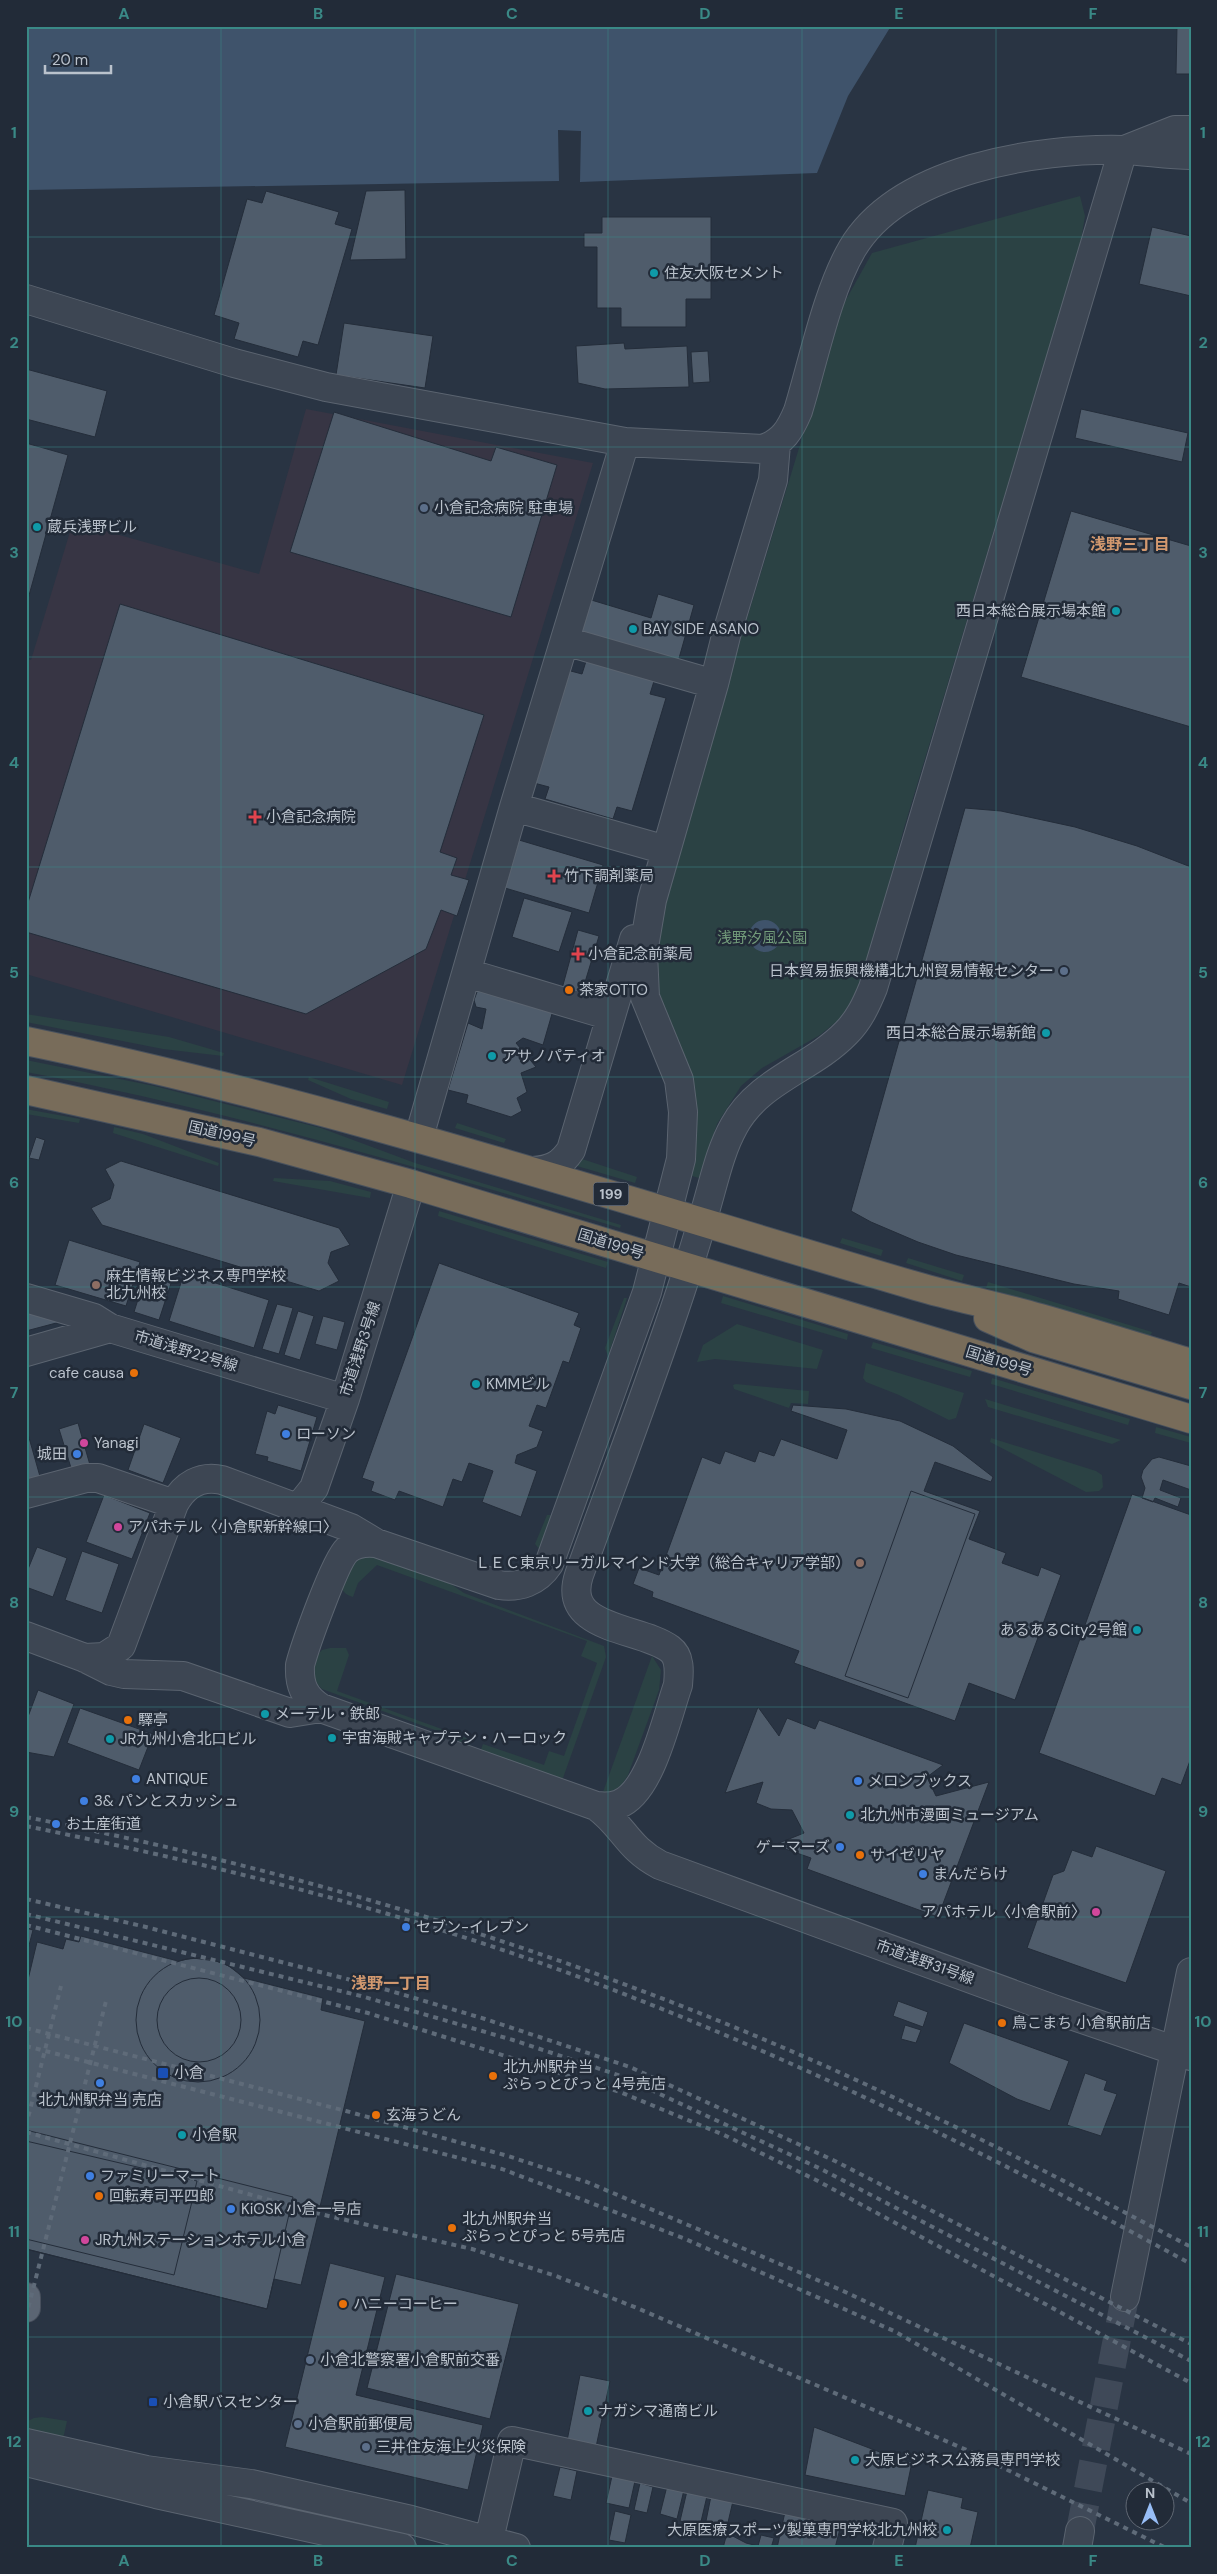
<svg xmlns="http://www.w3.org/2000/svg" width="1217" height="2574" viewBox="0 0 1217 2574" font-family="'DM Sans','Noto Sans JP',sans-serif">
	<rect width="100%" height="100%" fill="#293443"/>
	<path fill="#373544" d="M306,409L593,463L402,1085L26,974V659L31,660L73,522L259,574Z"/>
	<path fill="#2b4244" d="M1080,196L1085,216L1080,246L904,828L865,972L856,993L842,1017L820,1035L762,1068L741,1086L717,1124L699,1178L685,1174L660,1012L653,927L842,307L872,253Z
		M26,1014L169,1037L224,1053L223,1056L163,1049L26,1022Z
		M26,1060L154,1086L321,1128L415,1163L621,1225L620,1228C424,1169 228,1110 26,1072Z
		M309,1077L389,1102L387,1109L351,1099L308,1080Z
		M26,1109L31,1110L80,1119L79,1123L26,1114Z
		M457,1123L506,1139L504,1143L455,1128Z
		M114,1127L143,1134L219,1163L218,1166L113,1133Z
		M579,1158L637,1177L635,1183L577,1166Z
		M274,1178L330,1181L371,1192L370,1198L273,1181Z
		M439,1211L608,1262L606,1268L438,1216Z
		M842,1238L883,1250L881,1256L840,1243Z
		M908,1258L964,1275L962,1281L906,1263Z
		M988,1282L1152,1332L1150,1337L986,1288Z
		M723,1296L848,1334L847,1340L721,1303Z
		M624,1298H627L608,1356L605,1348Z
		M737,1324L823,1350L817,1369L715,1359L697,1362L703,1345Z
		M873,1342L972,1371L970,1377L871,1348Z
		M866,1363L964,1393L956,1418L949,1420L899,1395L866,1382L863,1378Z
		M992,1378L1130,1419L1128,1425L991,1384Z
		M736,1384L809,1391L808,1404L791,1403L789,1408L734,1389L733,1385Z
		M985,1399L1121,1440L1112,1444L988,1407Z
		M1156,1427L1191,1437V1443L1155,1433Z
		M991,1438L1096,1471L1102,1475L1103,1487L1099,1491L1086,1492L990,1442Z
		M547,1515H552L539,1549L535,1544Z
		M371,1554L439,1576L464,1593L604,1646L606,1657L563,1778L559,1780L480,1752L483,1744L544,1765L549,1751L564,1756L597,1663L581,1656L587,1641L377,1565L358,1583L353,1597C330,1590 349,1571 357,1558Z
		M330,1648H346L349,1655L337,1691L472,1740L469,1748L454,1737L322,1689C310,1678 311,1662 322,1650Z
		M652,1656L661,1670L659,1690L628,1775L621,1786L611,1792H603Z
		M42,2417L67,2421L63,2439L26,2430V2422L34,2418Z"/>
	<path fill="#3f536b" d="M26,26H891L848,96L817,173L580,182L581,131L558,130L559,181L26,190Z
		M749 936a16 16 0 1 1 32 0a16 16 0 1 1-32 0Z"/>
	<path fill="#4f5c6b" stroke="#242d3a" d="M1177,26H1191V74H1176Z
		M405,190L406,259L350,260L366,191Z
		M266,191L339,212L335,224L352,229L318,345L303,341L298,357L234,339L239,323L214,315L247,199L262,203Z
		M602,217H711V299H686V327H621V308H597V247H584V233H602Z
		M1152,227L1191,236V296L1139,284Z
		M344,323L433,336L425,388L336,375Z
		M624,343L625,349L687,346L689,387L605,389L578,383L576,346Z
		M708,351L710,382L693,383L691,352Z
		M26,369L107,391L95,437L26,419Z
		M1081,409L1188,433L1182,462L1075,438Z
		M334,412L491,461L496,447L557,465L511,617L290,552Z
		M26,443L68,455L28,599H26Z
		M1071,511L1191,546V727L1021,677Z
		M658,594L694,605L676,669L576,641L588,599L651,618Z
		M120,604L484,715L440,852L457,858L451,875L469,880L457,916L441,910L426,949L306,1014L26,932V909Z
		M587,658L655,678L650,694L666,698L632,811L617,807L613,819L545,799L549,787L534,783L567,670L582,674Z
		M965,808L1001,811L1075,827L1137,846L1191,867V1287L1179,1283L1169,1315L1118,1299L1119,1291L1074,1284L956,1255L918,1242L871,1222L851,1211Z
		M519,840L603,865L589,913L505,888Z
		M524,898L572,912L559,952L512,937Z
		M578,930L599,936L579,1002L560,996Z
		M480,984L554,1007L543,1045L523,1038L516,1043L536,1067L521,1073L527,1092L517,1098L522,1111L511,1117L466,1103L468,1095L448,1090L468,1023L482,1029L486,1009L476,1007L474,1000Z
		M36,1137L45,1140L39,1160L29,1158Z
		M121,1161L339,1228L350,1245L331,1252L328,1263L339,1281L319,1291L102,1225L91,1208L110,1199L114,1185L105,1169Z
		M69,1240L140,1262L126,1306L55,1285Z
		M439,1263L579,1313L574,1325L581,1328L569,1363L563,1361L546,1408L537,1405L529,1426L543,1431L537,1447L517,1455L515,1463L537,1471L521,1517L482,1502L493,1471L469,1463L462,1482L453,1479L443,1507L399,1491L395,1500L371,1491L374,1482L362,1478Z
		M168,1269L175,1271L159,1320L134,1312L147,1271L165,1277Z
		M184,1273L269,1300L254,1348L169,1321Z
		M277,1304L293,1308L279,1354L262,1349Z
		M26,1309L60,1322L26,1331Z
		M298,1311L314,1316L300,1360L284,1355Z
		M323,1316L345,1322L337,1350L315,1344Z
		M278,1405L317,1417L301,1471L267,1461L268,1457L255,1454L267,1411L275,1414Z
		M793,1405L846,1409L900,1421L953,1446L993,1477L991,1482L935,1462L924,1491L980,1511L969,1539L1006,1553L1002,1563L1038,1576L1041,1567L1061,1575L1015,1700L969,1683L955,1721L794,1663L799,1651L652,1597L653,1592L633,1584L639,1568L659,1575L702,1457L720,1464L725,1451L755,1462L759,1451L774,1456L781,1439L837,1459L847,1430L791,1411Z
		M78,1423L90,1465L72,1471L59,1429Z
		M144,1424L181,1438L163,1483L128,1470Z
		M26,1427L41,1480L26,1483Z
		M1159,1457L1191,1466V1490L1163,1480L1160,1490L1181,1498L1178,1507L1155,1498L1153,1502L1142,1498L1145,1488L1141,1477L1143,1470L1152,1459Z
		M911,1491L975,1514L908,1698L845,1676Z
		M1132,1494L1191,1515V1758L1181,1785L1162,1778L1155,1796L1039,1753Z
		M104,1495L150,1513L132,1559L86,1542Z
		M37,1547L67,1558L53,1597L26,1587V1574Z
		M82,1551L119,1564L102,1613L65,1600Z
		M38,1690L74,1704L54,1757L26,1752V1722Z
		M758,1707L779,1736L787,1718L815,1729L819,1720L943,1765L927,1777L936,1796L989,1782L938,1917L807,1869L811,1858L774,1845L804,1833L792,1810L771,1809L756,1803L763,1782L725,1793Z
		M80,1708L153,1734L139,1770L67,1743Z
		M1096,1846L1166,1871L1126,1983L1027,1948L1053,1875L1064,1871L1072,1850L1092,1857Z
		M26,1928L33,1930L26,1957Z
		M81,1936L178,1961L193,1958L216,1961L229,1966L244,1978L323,1998L321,2010L365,2021L301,2285L274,2279L267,2309L26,2249V1988L37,1942L63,1949L66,1939L79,1942Z
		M136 2020a62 62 0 1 1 124 0a62 62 0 1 1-124 0Z
		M157 2020a42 42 0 1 1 84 0a42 42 0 1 1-84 0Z
		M898,2001L928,2012L923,2027L893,2016Z
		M964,2023L1069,2061L1050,2111L1017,2099L949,2063Z
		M905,2025L921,2030L916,2043L901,2039Z
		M1085,2073L1107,2081L1104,2090L1117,2094L1101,2136L1067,2125Z
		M26,2130L293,2197L267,2309L26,2249Z
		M26,2141L197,2181L174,2275L26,2239Z
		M330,2263L385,2277L356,2395L483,2425L468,2490L285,2447Z
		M396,2274L519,2304L490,2419L367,2388Z
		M580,2375L610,2381L596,2447L567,2441Z
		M814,2427L893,2457L912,2462L905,2496L805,2475Z
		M560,2467L577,2471L571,2500L553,2496Z
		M612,2476L635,2481L629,2508L606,2503Z
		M640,2483L653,2487L647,2513L634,2510Z
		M667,2486L684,2490L677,2519L660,2514Z
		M928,2490L963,2498L961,2508L978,2512L970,2548H915Z
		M687,2491L707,2496L700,2526L680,2521Z
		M711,2496L733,2501L726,2531L705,2526Z
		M615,2511L631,2515L625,2543L609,2540Z
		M785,2512L841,2525L835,2548H777Z
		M727,2533L746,2543L758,2546L761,2535L774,2538L771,2548H723Z"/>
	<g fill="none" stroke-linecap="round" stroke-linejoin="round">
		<path stroke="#3f4958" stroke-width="28" stroke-dasharray="28 14" stroke-linecap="butt" d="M1080,2531L1125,2297"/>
		<defs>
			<path id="minor" d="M1127,149L1175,130H1191
				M26,299L234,363L326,387L625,442L763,449C783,442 790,430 798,411C813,362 827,292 852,249C899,169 1037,148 1123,150C1146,151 1168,155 1191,155
				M776,444L773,480L726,636L714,684L652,900L643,953L645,997L679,1080L683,1112L681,1159L647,1292L549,1564C537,1582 519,1588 499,1585L376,1543C366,1542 355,1543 347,1550C335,1561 305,1646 300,1665C299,1685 304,1697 321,1708L596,1806C604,1807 612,1807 619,1804C651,1792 667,1716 678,1685C679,1673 681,1657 670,1649C641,1627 561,1631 579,1575C614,1478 651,1382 683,1284C691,1259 699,1234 706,1208C714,1181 720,1151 734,1126C759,1080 811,1069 846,1033C859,1020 866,1005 873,988L1123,150
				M565,641L714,684
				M514,807L666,850
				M467,973L611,1016
				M419,1137L514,807L625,442
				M533,1171C551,1170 561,1165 571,1150L634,939
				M26,1298L94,1318L110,1328
				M26,1352L110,1328L345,1399
				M26,1494L86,1478H98L174,1504
				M298,1508L314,1488L345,1399L411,1184
				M26,1636L85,1658L111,1671L124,1674L183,1676L290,1713L321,1708
				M85,1658L104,1657L121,1646L174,1504C184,1485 201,1475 222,1480L351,1528L376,1543
				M596,1806C623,1825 627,1848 660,1865L1056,2010L1191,2056
				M1125,2297L1191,1972
				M26,2443L146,2470L251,2484L411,2520L516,2548
				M26,2462L156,2494L402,2548
				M487,2548L512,2441L893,2523L887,2548
				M1077,2548L1080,2531"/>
			<path id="major" d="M26,2297V2308"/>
			<path id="highway" d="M26,1041C328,1103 620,1199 916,1286C957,1298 999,1306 1040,1318C1090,1332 1140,1348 1191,1363
				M26,1090L259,1142L411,1184L1191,1419
				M988,1318L1033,1338L1191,1385"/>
		</defs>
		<use href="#minor" stroke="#5b6470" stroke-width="30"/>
		<use href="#major" stroke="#474f5c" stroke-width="30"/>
		<use href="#highway" stroke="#48515d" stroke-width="30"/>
		<use href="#minor" stroke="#3d4653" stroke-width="28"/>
		<use href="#major" stroke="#5b6573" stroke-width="28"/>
		<use href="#highway" stroke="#786c5a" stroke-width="28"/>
		<path stroke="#5f6b79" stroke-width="4" stroke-dasharray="5 5" stroke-linecap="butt" d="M26,1817C302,1871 575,1954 832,2069C954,2124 1073,2185 1191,2247
			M26,1826C211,1864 394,1909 571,1974C786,2053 991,2155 1191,2264
			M26,1899L146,1927L374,1986L485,2019L630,2067L835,2161L1191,2344
			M26,1914L361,1996L513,2040L621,2076L821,2169L1191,2361
			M26,1925L368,2013L620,2092L724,2135L816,2180L1191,2383
			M26,2028L346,2111L508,2156L587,2182L841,2290L1191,2454
			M26,2046L502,2169L683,2238L894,2331L1191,2503
			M26,2126L61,1986
			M26,2132L320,2214L472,2249L556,2276L637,2308L969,2451L1166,2548
			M26,2317L107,1997"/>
	</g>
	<path fill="none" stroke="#3a8986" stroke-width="1" stroke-opacity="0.55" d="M221,26V2548M415,26V2548M608,26V2548M802,26V2548M996,26V2548M26,237H1191M26,447H1191M26,657H1191M26,867H1191M26,1077H1191M26,1287H1191M26,1497H1191M26,1707H1191M26,1917H1191M26,2127H1191M26,2337H1191"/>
	<g fill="#0f9aa8" stroke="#222b38" stroke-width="2">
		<circle cx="654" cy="273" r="5"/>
		<circle cx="37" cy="527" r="5"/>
		<circle cx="1116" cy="611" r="5"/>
		<circle cx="633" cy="629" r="5"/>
		<circle cx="1046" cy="1033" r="5"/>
		<circle cx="492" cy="1056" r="5"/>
		<circle cx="476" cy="1384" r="5"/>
		<circle cx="1137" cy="1630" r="5"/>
		<circle cx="265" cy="1714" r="5"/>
		<circle cx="332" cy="1738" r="5"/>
		<circle cx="110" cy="1739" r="5"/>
		<circle cx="850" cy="1815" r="5"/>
		<circle cx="182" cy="2135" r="5"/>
		<circle cx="588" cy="2411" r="5"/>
		<circle cx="855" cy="2460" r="5"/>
		<circle cx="947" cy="2530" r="5"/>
	</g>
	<g fill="#5c6f8a" stroke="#222b38" stroke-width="2">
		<circle cx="424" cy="508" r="5"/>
		<circle cx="1064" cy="971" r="5"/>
		<circle cx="310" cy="2360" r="5"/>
		<circle cx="298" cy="2424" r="5"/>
		<circle cx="366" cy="2447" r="5"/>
	</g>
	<g fill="#e0444e" stroke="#222b38" stroke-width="2">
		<path d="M252.5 809.5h5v5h5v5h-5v5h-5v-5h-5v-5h5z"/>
		<path d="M551.5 868.5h5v5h5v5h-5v5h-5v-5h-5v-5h5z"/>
		<path d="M575.5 946.5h5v5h5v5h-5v5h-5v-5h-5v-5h5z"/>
	</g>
	<g fill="#e8710a" stroke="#222b38" stroke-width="2">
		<circle cx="569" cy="990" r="5"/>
		<circle cx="134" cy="1373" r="5"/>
		<circle cx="128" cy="1720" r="5"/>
		<circle cx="860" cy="1855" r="5"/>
		<circle cx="1002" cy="2023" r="5"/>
		<circle cx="493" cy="2076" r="5"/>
		<circle cx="376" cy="2115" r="5"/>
		<circle cx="99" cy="2196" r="5"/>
		<circle cx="452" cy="2228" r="5"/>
		<circle cx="343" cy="2304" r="5"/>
	</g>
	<g fill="#8d6e63" stroke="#222b38" stroke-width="2">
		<circle cx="96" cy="1285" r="5"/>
		<circle cx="860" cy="1563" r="5"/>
	</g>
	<g fill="#3f7fe0" stroke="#222b38" stroke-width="2">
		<circle cx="286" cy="1434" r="5"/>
		<circle cx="77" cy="1454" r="5"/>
		<circle cx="136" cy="1779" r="5"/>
		<circle cx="858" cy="1781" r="5"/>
		<circle cx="84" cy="1801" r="5"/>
		<circle cx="56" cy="1824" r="5"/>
		<circle cx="840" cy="1847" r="5"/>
		<circle cx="923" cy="1874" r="5"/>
		<circle cx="406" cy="1927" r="5"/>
		<circle cx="100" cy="2083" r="5"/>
		<circle cx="90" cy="2176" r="5"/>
		<circle cx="231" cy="2209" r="5"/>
	</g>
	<g fill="#d1479c" stroke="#222b38" stroke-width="2">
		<circle cx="84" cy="1443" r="5"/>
		<circle cx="118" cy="1527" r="5"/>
		<circle cx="1096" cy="1912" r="5"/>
		<circle cx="85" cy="2240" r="5"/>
	</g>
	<g fill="#1a4fb4" stroke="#222b38" stroke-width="2">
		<rect x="157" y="2067" width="12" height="12" rx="2.5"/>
		<rect x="148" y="2397" width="10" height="10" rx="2.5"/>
	</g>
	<g text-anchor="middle" stroke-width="5" stroke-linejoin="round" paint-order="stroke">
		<rect fill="#222b38" stroke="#8c95a0" stroke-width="1" x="593.5" y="1182.5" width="35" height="23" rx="4"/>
		<g font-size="14" font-weight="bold" fill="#bac2cc">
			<text x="611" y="1199">199</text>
		</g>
		<g font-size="15" fill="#bac2cc" stroke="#222b38" text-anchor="start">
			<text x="664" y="278">住友大阪セメント</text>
			<text x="434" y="513">小倉記念病院 駐車場</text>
			<text x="47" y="532">蔵兵浅野ビル</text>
			<text x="1106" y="616" text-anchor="end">西日本総合展示場本館</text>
			<text x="643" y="634">BAY SIDE ASANO</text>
			<text x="266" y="822">小倉記念病院</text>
			<text x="564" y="881">竹下調剤薬局</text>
			<text x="588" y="959">小倉記念前薬局</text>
			<text x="1054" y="976" text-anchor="end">日本貿易振興機構北九州貿易情報センター</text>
			<text x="579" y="995">茶家OTTO</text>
			<text x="1036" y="1038" text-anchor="end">西日本総合展示場新館</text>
			<text x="502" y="1061">アサノパティオ</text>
			<text x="106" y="1281">麻生情報ビジネス専門学校<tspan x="106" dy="17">北九州校</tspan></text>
			<text x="124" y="1378" text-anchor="end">cafe causa</text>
			<text x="486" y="1389">KMMビル</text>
			<text x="296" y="1439">ローソン</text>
			<text x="94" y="1448">Yanagi</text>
			<text x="67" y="1459" text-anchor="end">城田</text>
			<text x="128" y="1532">アパホテル〈小倉駅新幹線口〉</text>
			<text x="850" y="1568" text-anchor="end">ＬＥＣ東京リーガルマインド大学（総合キャリア学部）</text>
			<text x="1127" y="1635" text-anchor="end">あるあるCity2号館</text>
			<text x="275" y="1719">メーテル・鉄郎</text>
			<text x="138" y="1725">驛亭</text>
			<text x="342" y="1743">宇宙海賊キャプテン・ハーロック</text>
			<text x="120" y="1744">JR九州小倉北口ビル</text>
			<text x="146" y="1784">ANTIQUE</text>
			<text x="868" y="1786">メロンブックス</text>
			<text x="94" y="1806">3&amp; パンとスカッシュ</text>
			<text x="860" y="1820">北九州市漫画ミュージアム</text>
			<text x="66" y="1829">お土産街道</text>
			<text x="830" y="1852" text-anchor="end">ゲーマーズ</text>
			<text x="870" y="1860">サイゼリヤ</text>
			<text x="933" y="1879">まんだらけ</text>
			<text x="1086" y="1917" text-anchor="end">アパホテル〈小倉駅前〉</text>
			<text x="416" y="1932">セブン-イレブン</text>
			<text x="1012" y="2028">鳥こまち 小倉駅前店</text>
			<text x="503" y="2072">北九州駅弁当<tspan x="503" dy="17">ぷらっとぴっと 4号売店</tspan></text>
			<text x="174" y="2078">小倉</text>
			<text x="100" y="2105" text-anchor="middle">北九州駅弁当 売店</text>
			<text x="386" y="2120">玄海うどん</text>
			<text x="192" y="2140">小倉駅</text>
			<text x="100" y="2181">ファミリーマート</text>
			<text x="109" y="2201">回転寿司平四郎</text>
			<text x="241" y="2214">KiOSK 小倉一号店</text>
			<text x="462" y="2224">北九州駅弁当<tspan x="462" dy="17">ぷらっとぴっと 5号売店</tspan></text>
			<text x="95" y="2245">JR九州ステーションホテル小倉</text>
			<text x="353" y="2309">ハニーコーヒー</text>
			<text x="320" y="2365">小倉北警察署小倉駅前交番</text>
			<text x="163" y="2407">小倉駅バスセンター</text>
			<text x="598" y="2416">ナガシマ通商ビル</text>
			<text x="308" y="2429">小倉駅前郵便局</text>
			<text x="376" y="2452">三井住友海上火災保険</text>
			<text x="865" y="2465">大原ビジネス公務員専門学校</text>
			<text x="937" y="2535" text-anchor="end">大原医療スポーツ製菓専門学校北九州校</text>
		</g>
		<g font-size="15" fill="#739c7b" stroke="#222b38">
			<text x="762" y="943">浅野汐風公園</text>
		</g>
		<g font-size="15" fill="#bac2cc" stroke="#222b38">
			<text transform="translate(222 1134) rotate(13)" y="5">国道199号</text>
			<text transform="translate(611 1244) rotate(17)" y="5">国道199号</text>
			<text transform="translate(360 1349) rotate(-72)" y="5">市道浅野3号線</text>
			<text transform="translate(186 1351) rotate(17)" y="5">市道浅野22号線</text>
			<text transform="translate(999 1361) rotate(17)" y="5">国道199号</text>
			<text transform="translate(925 1962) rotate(20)" y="5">市道浅野31号線</text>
		</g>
		<g font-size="16" font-weight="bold" fill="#d3996f" stroke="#222b38">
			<text x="1130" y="550">浅野三丁目</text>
			<text x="391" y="1989">浅野一丁目</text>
		</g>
	</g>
	<rect width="1217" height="2574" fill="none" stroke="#222b38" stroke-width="55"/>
	<g transform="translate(1150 2506)"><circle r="24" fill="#222b38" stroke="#5f6773"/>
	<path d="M0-4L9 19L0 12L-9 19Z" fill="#97bdf5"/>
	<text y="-8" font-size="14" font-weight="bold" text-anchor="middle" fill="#bac2cc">N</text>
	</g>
	<path d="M45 65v8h66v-8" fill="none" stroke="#bac2cc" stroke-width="2.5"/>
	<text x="52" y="65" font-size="15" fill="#bac2cc" stroke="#222b38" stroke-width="4" paint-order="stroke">20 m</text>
	<rect x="28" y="28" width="1162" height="2518" fill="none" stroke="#3a8986" stroke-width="2"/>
	<g font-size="16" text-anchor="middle" font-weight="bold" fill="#3a8986">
		<text x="124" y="19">A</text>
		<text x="318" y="19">B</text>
		<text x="512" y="19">C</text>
		<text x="705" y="19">D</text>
		<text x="899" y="19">E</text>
		<text x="1093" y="19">F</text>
		<text x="14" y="138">1</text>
		<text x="1203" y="138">1</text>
		<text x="14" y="348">2</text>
		<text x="1203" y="348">2</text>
		<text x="14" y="558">3</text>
		<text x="1203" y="558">3</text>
		<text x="14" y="768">4</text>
		<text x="1203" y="768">4</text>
		<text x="14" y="978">5</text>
		<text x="1203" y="978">5</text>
		<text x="14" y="1188">6</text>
		<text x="1203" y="1188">6</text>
		<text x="14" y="1398">7</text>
		<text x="1203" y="1398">7</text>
		<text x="14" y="1608">8</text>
		<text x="1203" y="1608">8</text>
		<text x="14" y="1817">9</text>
		<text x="1203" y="1817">9</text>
		<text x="14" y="2027">10</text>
		<text x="1203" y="2027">10</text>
		<text x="14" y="2237">11</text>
		<text x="1203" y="2237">11</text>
		<text x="14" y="2447">12</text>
		<text x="1203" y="2447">12</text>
		<text x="124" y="2566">A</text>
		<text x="318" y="2566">B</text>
		<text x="512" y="2566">C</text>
		<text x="705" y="2566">D</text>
		<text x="899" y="2566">E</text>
		<text x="1093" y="2566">F</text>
	</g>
</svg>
